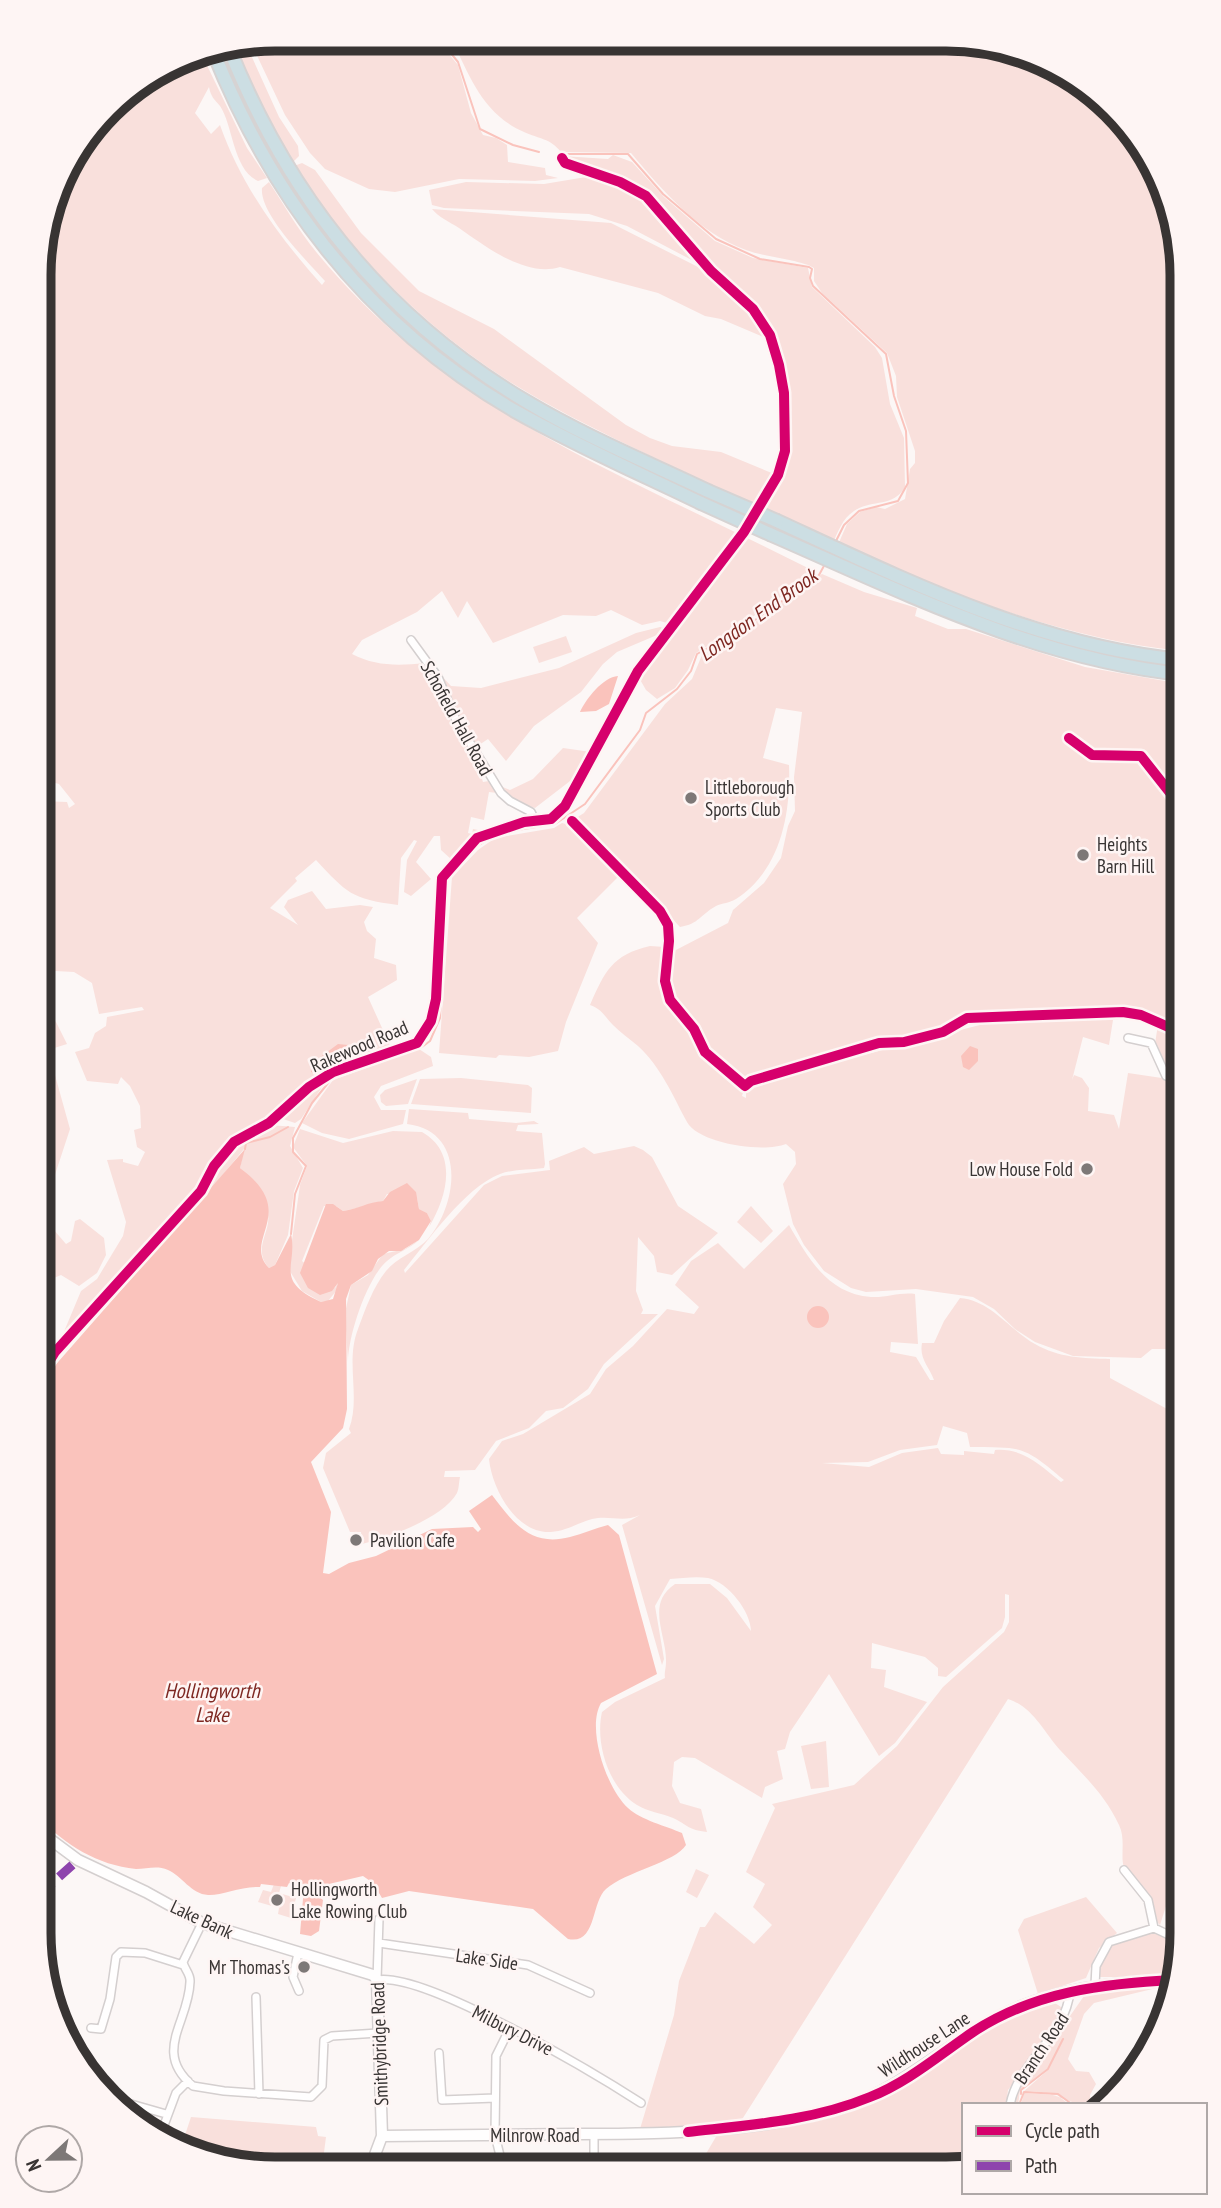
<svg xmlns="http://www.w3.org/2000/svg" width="1221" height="2208" viewBox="0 0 1221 2208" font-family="'PT Sans Narrow',sans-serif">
	<rect width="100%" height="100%" fill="#fcf7f6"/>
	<path fill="#f9e0dc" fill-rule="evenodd" d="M275,39L437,40L458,65L471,113L483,135L496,138L507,145L508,162L545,168L546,175L558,178L535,181L459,179L395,192L369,189L325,169L310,153L285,115L251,43Z
		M452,40L992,43L1102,97L1170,198L1182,275V547L1172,541L1169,543L1182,551V621L1177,623L1182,638V651C1063,640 947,591 837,547L847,524L860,512L876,507L885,509L905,499L910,469L915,463V451L897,397L896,376L887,353L822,293L814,281V268C802,260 764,257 746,250C699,233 662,190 631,153L561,152C550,138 539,139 524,132C483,114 470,77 452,40Z
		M246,44L279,117L298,146L299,156L292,163L248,79L236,46Z
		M201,53L247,148L267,178L258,181C233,170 233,125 220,106C214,99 211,97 209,87L195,113L211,134L220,125C241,185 279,237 322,285L325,281C308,262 259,214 262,188L269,182C285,206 298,230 317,253C432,393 579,456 737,533L667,623L660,621L642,625L611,610L596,616L563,615L493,643L467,601L458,618L442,591L417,612L362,640L352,654C375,666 398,666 424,663L438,683L451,723L476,760L483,782L489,781L497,789V793L489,792L484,820L471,817L468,833L472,834L473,829L483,831L452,860L441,850L440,836H434L416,862L431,879L411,896L404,892L407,860L417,841L414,840L401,858L398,905C351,899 347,893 316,860L295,878L297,881L270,908L298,925L284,907L288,900L312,891L326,909L360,905L373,907L364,922L367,931L376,939L374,958L396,965L397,980L368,997L392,1050L327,1071L264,1119L225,1142L196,1189L68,1333L63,1334L81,1291L97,1279L123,1236L126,1222L107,1160L123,1159V1162L138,1166L145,1152L137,1147L134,1130L141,1128L140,1106L130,1086L121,1077L118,1084L87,1081L75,1052L89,1048L95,1033L106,1026L107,1017L144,1010L142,1007L99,1014L92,983L74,972L55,971L40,965V801L67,802L69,808L75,804L59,784L40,779V244L63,170L119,97L185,56Z
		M613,155L632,162L664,197L715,241L753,258L808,268L812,287L875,347L882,358L890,404L904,438L905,487C893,508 872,499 854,511C842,519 838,532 832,545L760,510L791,450L787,446L780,357L762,317L709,267L647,195L569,163L562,156L608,159Z
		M302,163L315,170L361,233L419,291L494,329L626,425L650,438L672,446L721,452L774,474L755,507C674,465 588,430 510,382C422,326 351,253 294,166Z
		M598,175L643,196L705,267L627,226L589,214L444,208L432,205L429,190L466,182L544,184Z
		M432,209L611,223L708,272L746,306L760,323L766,338L721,319L705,316L658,293L560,267C526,278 485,246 459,228C450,222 438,217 432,209Z
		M743,536L816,572L734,630L696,653L688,670L675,688L657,699L646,690L638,676Z
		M822,574L864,592L917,608L915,616L948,629H966L1085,667L1182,684V803L1140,752L1117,751L1094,758L1139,757L1147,764L1182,814V1029L1115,1006V1011L964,1017L940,1032L877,1041L825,1058L799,1063L745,1083L709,1052L678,1005L671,993L668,970L674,951L728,923L733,910L764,883L781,858L788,826L795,811L794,777L802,712L776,708L763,758L789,765C791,815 780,871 736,899C730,903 722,903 716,906C700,915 699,924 680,927L576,818L584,813L665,704L692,679L702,655L739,636L774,606Z
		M660,627L663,628L657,635L617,652L603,664L581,692L534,726L506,761L488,739L476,747L458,720L439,673L451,686L481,688L559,668L636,633Z
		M566,636L572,652L539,663L533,647Z
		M563,748L591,752L574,778L535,808L516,802L500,786L510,790L533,779Z
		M562,823L573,826L620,875L577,918L598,943L566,1022L558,1051L529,1057L499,1055L496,1058L439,1053L452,877L478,850L495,838L554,828Z
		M650,946L665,947C653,1002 673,992 693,1031C709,1061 718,1067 744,1088L742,1096L746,1098V1093L754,1083L1007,1018L1120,1015V1019L1113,1020L1109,1045L1083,1037L1072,1080L1074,1075L1082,1078L1089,1088L1088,1111L1114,1115L1119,1129L1128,1073L1182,1081V1349H1152L1141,1358L1073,1356L1035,1342L1015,1329L994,1309L973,1297L916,1289L866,1292L851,1288L824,1271L804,1245L793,1224L783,1184L796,1164L795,1152L786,1144C764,1153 699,1144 687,1122C673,1096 661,1067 638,1046C630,1039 621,1033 613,1025C604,1016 603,1010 590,1005C605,971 612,955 650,946Z
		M40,1000V1006L56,1022L67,1044L48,1050L70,1129L48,1196H39Z
		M1158,1024L1182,1034V1077L1167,1074L1155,1044Z
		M419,1049L431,1057L433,1066L381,1086L374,1097L381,1110H406L403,1124L349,1139L322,1133L302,1123L333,1080Z
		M328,1078L301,1119L295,1123L283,1119L282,1115Z
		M461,1078L528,1085L532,1088L531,1113L411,1104L420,1079Z
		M417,1079L408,1104L386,1106L381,1102L380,1095L385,1090Z
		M409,1109L468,1113L469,1119L516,1123L534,1121L539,1124L518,1125L516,1131L542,1133L545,1164L544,1168C529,1170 514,1169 500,1174C464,1188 428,1241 404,1270L405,1273L484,1185L502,1176L550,1170L549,1161L584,1147L594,1154L634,1146L643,1150L652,1157L678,1206L718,1233L672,1275L657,1272L654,1256L638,1237L636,1291L643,1310L641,1314H658L604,1364L588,1389L563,1408L546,1411L529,1428L496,1441L475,1470L445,1471L444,1477H460C459,1481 459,1489 457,1493C443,1518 388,1538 362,1544L361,1532H350L323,1468L326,1453L351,1433L349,1429C361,1397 345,1362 358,1329C365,1310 373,1287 386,1271C397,1257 416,1252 428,1239C458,1204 467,1131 407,1124Z
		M270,1125L295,1127L290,1146L303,1168L294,1191L288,1235L275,1265L269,1268C252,1249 271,1232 268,1215C265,1200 252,1177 240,1168L244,1149L208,1193L204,1189C226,1152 232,1146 270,1125Z
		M300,1129L343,1143L393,1131L422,1132C459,1153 447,1197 429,1227L431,1221L427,1213L419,1209L417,1198L387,1194L383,1201C369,1204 357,1209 343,1211L336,1206H324L302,1261L335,1288L338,1282L337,1290L328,1301L321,1302L302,1291L288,1268L300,1185L307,1166L293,1147Z
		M751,1206L773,1231L761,1243L737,1222Z
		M42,1216L66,1244L71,1241L75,1221L80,1219L104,1238L106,1255L97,1273L79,1286L61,1275L49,1280C35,1271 34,1229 42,1216Z
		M789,1225C808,1258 828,1294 871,1297C886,1298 900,1292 915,1294L918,1344L891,1342L890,1352L916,1357L930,1380H934C929,1366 919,1359 922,1343H934L944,1321L960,1298C990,1300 1010,1330 1035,1344C1059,1358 1083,1358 1110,1359V1378L1169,1410L1182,1412V1870L1172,1887L1160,1925L1152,1917C1151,1895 1132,1886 1124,1867C1120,1857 1126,1839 1119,1825C1104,1793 1083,1775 1060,1750C1043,1731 1033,1707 1008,1699L741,2121L686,2128L640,2129L674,2015L679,1981L700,1927H705L715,1912L754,1944L772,1925L753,1907L765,1884L746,1872L775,1808L772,1804L854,1785L897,1746L943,1687L1004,1632L1009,1622V1595L1005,1594V1617L1002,1628L946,1677L938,1676V1668L925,1657L872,1643L871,1668L886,1670L884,1687L927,1702L895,1743L879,1756L829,1674L790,1732L785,1749L777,1751L783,1779L765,1787L762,1798L695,1758L682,1757L674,1762L672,1786L680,1803L701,1809L707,1832C688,1830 688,1825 673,1818C661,1813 648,1812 637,1805C608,1787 595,1743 602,1712L615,1702L665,1678C664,1672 666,1669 666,1662C667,1635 645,1604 675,1584H710L727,1598L751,1631C751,1612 728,1582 708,1578C697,1576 682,1578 670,1579L655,1606L664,1659L662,1665L622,1525L640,1515C623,1523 610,1515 592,1519C578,1523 566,1531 551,1532C516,1534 492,1489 489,1459L502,1441L523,1434L590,1394L606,1369L633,1346L667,1309L694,1314L699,1307L675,1285L691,1261L718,1243L744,1269ZM943,1426L967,1433L970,1447C1022,1448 1022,1444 1064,1480L1061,1482C1039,1464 1023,1448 995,1450L994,1454L964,1451V1455L941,1454L938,1448L902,1453L869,1467L822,1463L868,1462L900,1450L937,1445Z
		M419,1240C409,1249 396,1253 387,1261C367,1278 348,1336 348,1362L345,1313L351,1285L368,1275L383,1254L405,1249Z
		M826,1741L829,1787L811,1789L801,1746Z
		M696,1869L709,1875L697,1898L686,1892Z
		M1182,1876V1938L1166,1926L1175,1890Z
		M274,1884L281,1886L279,1893L296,1898L291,1918L278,1914L279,1908L258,1902L263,1890L271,1892Z
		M1086,1897L1117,1933L1099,1948L1086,1978L1038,1994L1018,1930L1024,1919Z
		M1150,1931L1159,1932L1182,1945L1176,1977H1098L1100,1962L1109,1945Z
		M1165,1986L1094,2003L1084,2014L1068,2059L1076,2071L1089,2072L1096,2084L1090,2095L1091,2105C1065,2105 1050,2086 1022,2093L1049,2069L1064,2038L1048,2068L1020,2090L1018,2105H1011L1013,2095L1067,2016H1070L1084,1996L1114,1989Z
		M1055,2003L1064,2009L1044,2043L1008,2090L1006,2105H964V2167L946,2169H697L717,2135C772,2130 833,2123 883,2097C921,2078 953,2049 991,2028C1011,2017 1032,2010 1055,2003Z
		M1024,2093L1057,2095L1070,2105H1021Z
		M191,2117L316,2127L318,2136L326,2137L322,2168L243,2167L184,2151L181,2147Z"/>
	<path fill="#fac3bc" d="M618,676L609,704L596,711L580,712C586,699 603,677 618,676Z
		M338,1044L348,1045L347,1057L316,1074L311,1072V1064Z
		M970,1046L978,1049V1061L969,1070L963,1067L961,1056Z
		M245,1149L240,1168C301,1213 241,1239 269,1268L275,1265L291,1234C298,1266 273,1280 321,1302L333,1299L338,1283L332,1291L320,1295L308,1288L300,1273L326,1204H333L343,1211C358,1209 368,1202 383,1201L390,1192L407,1183L416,1192L419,1209L427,1213L431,1221L419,1240L401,1251H389L378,1259L372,1271L351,1285L346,1299L347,1409L343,1428L311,1462L331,1512L323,1573L329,1574L349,1563L376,1556L432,1529L473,1527L478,1532L481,1529L469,1511L492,1495C514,1524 531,1547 570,1537C583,1534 595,1528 608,1525L619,1535L657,1674L601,1703C586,1729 607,1789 628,1808C641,1820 666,1826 682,1833L686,1845C676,1862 625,1872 606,1889C591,1902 597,1945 568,1939L533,1909L409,1891L382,1898L373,1883L363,1876L316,1887L314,1893L323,1900L319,1931L311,1936L300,1934L304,1887L289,1883L287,1887L261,1884L260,1887C241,1886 220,1896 208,1895C191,1894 182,1876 168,1870C157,1865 147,1869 136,1869C97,1865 66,1845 39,1818V1400L51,1370Z
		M807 1317a11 11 0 1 1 22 0a11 11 0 1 1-22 0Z"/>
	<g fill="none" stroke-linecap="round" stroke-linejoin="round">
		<path stroke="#fac3bc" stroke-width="2" d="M440,40L458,62L480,129L513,145L539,152
			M567,154H628L663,194L716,239L760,259L809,267L812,269L810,278L813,286L886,354L894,396L906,431L908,483L898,501L859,511L844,525L835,543
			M505,832L555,824L585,804L640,730L646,713L677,689L691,671L697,654L748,625L819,575L825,564
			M245,1149L246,1143L270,1137L288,1127
			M291,1234L295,1194L306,1166L293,1152V1138L312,1103L333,1077L422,1047L430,1041L440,1018L448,876L474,848L494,836
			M39,1288L43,1287
			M1021,2094V2090L1048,2069L1063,2039
			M1019,2105L1024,2092L1058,2094L1073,2105"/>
		<defs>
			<path id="street" d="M562,158L565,163C589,171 619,176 639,191C660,205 687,246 706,266C721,281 740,293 754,309C780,339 794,423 783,462C778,480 766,497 756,513
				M411,640L438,677L456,720L501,793L510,801L531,812L535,820
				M1128,1038L1151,1043L1166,1076L1182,1079
				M39,1378L55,1352L201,1191L214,1166L234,1142L269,1123L309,1087L333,1072L417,1043L431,1021L436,999L442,878L477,838L524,822L551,819L565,806L638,671L749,523
				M1124,1870L1148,1900L1154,1928
				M379,1919L377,1980C424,1971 596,2074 641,2103
				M202,1923L183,1962C184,1969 191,1974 190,1982C189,2022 152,2052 193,2086L224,2091L311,2097L322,2086L324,2040L332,2036L378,2033
				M379,1943L528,1965L590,1993
				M298,1953L293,1977L299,1991
				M1095,1985L1096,1966L1109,1942L1154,1928L1182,1941
				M256,1997L259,2094
				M91,2028L101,2029L110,1999L116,1957L121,1952L145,1953L183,1965
				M439,2053L442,2100L495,2098
				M131,2104L166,2114
				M1010,2105C1018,2061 1066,2037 1070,1991
				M594,2134V2168
				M160,2136L176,2093L188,2081
				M594,2161L685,2162
				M503,2168L495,2135L496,2056L510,2028"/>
			<path id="secondary" d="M39,1831L78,1860L146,1892L202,1923L373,1975L377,1980L382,2136L370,2168
				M382,2136C448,2135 513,2135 578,2134C666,2134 756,2133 841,2108C900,2090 943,2047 996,2018C1052,1988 1114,1982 1176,1980"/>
			<path id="highway" d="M229,48C289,198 386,319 527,402C584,436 647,462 708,491
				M213,51C274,203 372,328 515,411C575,445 639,473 701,503
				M777,521C907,581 1038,646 1182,660
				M772,535C905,593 1036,659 1182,674"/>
		</defs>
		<use href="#street" stroke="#d4cfcf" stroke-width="10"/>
		<use href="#secondary" stroke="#d4cfcf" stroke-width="13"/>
		<use href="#highway" stroke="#d6d3d3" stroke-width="16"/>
		<use href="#street" stroke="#fffefe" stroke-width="7"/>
		<use href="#secondary" stroke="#fffefe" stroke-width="10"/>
		<use href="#highway" stroke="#ccdee3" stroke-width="12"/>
		<defs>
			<path id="highway-bridge" d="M708,491L777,521
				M701,503L772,535"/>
		</defs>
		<use href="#highway-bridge" stroke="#d6d3d3" stroke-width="16" stroke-linecap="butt"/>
		<use href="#highway-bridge" stroke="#ccdee3" stroke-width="12"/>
		<path stroke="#8e44ad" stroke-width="9" stroke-dasharray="18 9" stroke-linecap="butt" d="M39,1895L78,1860"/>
		<defs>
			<path id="cycleway" d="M1069,738L1092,755L1141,756L1182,808
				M572,821L660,911L668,925L669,941L665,981L670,1000L694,1029L705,1052L745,1086L751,1081L879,1043L904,1042L943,1032L967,1018L1123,1012L1141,1015L1182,1033
				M39,1378L55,1352L201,1191L214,1166L234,1142L269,1123L309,1087L333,1072L417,1043L431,1021L436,999L442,878L477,838L524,822L551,819L565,806L638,671L744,532L778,475L785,451L784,393L779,365L770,335L753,309L711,271L646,196L620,182L565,163L562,158
				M688,2132C749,2125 812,2121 870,2097C908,2082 939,2055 973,2032C1034,1992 1104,1983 1176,1980"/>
		</defs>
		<use href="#cycleway" stroke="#fef5f4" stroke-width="15"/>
		<use href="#cycleway" stroke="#d6006c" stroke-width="10"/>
	</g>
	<g fill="#7d7877" stroke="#fef5f4" stroke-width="2.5">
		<circle cx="691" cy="798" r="7"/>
		<circle cx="1083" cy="855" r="7"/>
		<circle cx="1087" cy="1169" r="7"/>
		<circle cx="356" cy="1540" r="7"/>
		<circle cx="277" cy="1900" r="7"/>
		<circle cx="304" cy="1967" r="7"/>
	</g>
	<g text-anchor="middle" stroke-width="5" stroke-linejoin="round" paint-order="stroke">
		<g font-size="19" fill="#383433" stroke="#fef5f4">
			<text transform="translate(457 718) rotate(61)" y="7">Schofield Hall Road</text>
			<text transform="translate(359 1046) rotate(-23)" y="7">Rakewood Road</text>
			<text transform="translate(202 1919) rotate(25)" y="7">Lake Bank</text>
			<text transform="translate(487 1959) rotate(8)" y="7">Lake Side</text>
			<text transform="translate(513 2030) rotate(27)" y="7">Milbury Drive</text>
			<text transform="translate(379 2044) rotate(-92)" y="7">Smithybridge Road</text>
			<text transform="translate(924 2044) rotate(-33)" y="7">Wildhouse Lane</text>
			<text transform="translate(1041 2048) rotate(-56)" y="7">Branch Road</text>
			<text x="535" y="2142">Milnrow Road</text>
		</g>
		<g font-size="19" fill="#383433" stroke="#fef5f4" text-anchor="start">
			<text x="705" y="794">Littleborough<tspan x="705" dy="22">Sports Club</tspan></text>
			<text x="1097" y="851">Heights<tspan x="1097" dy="22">Barn Hill</tspan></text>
			<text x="1073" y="1176" text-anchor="end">Low House Fold</text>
			<text x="370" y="1547">Pavilion Cafe</text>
			<text x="291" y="1896">Hollingworth<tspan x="291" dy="22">Lake Rowing Club</tspan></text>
			<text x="290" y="1974" text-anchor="end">Mr Thomas's</text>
		</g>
		<g font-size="21" font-style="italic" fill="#7e2822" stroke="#fef5f4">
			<text transform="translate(758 615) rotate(-36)" y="7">Longdon End Brook</text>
			<text x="212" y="1698">Hollingworth<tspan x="212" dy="24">Lake</tspan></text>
		</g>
	</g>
	<path d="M0 0H1221V2208H0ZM275 51H946A224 224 0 0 1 1170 275V1933A224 224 0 0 1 946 2157H275A224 224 0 0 1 51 1933V275A224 224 0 0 1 275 51Z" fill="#fef5f4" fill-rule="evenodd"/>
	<path fill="none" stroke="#383433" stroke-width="9" d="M275 51H946A224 224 0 0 1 1170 275V1933A224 224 0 0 1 946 2157H275A224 224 0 0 1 51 1933V275A224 224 0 0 1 275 51Z"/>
	<rect x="962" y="2103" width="245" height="91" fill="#fef5f4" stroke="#afa8a7" stroke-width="2"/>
	<rect x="976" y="2126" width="35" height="10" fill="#d6006c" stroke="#afa8a7" stroke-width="2"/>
	<text x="1025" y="2138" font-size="21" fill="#383433">Cycle path</text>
	<rect x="976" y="2161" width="35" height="10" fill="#8e44ad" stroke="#afa8a7" stroke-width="2"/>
	<text x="1025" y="2173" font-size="21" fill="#383433">Path</text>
	<g transform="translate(49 2159) rotate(248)"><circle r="33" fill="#fef5f4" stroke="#afa8a7" stroke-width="2"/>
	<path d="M0-5L12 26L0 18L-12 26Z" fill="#7d7877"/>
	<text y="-10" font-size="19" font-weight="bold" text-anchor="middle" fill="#383433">N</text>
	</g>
</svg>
